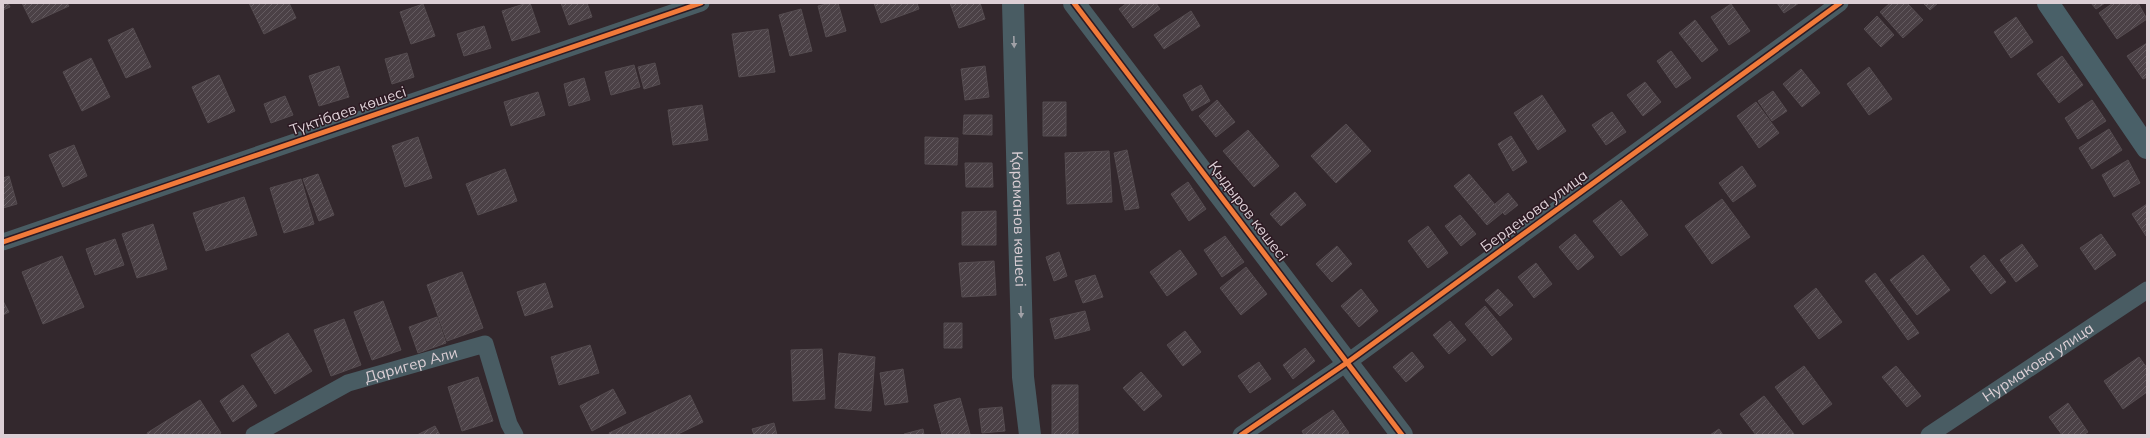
<svg xmlns="http://www.w3.org/2000/svg" width="2150" height="438" viewBox="0 0 2150 438" font-family="Mulish,sans-serif">
	<defs>
		<pattern id="building-hatch" width="6" height="6" patternUnits="userSpaceOnUse"><rect width="6" height="6" fill="#4b4146"/><path d="M-1 1l2-2M0 6l6-6M5 7l2-2" fill="none" stroke="#645b60"/></pattern>
	</defs>
	<rect width="100%" height="100%" fill="#33282d"/>
	<path fill="url(#building-hatch)" stroke="#554c50" d="M3,3H8L10,7L3,10Z
		M22,3H67L69,6L32,23Z
		M249,3H289L296,18L264,34Z
		M527,3H530L540,32L512,41L502,11Z
		M561,3H587L592,17L569,25Z
		M831,3H838L846,31L826,37L818,6Z
		M874,3H917L919,9L881,23Z
		M950,3H980L985,19L959,28Z
		M1127,3H1156L1160,9L1133,28L1119,9Z
		M1777,3H1799L1784,13Z
		M1890,3H1907L1923,20L1903,38L1880,12Z
		M1923,3H1938L1930,10Z
		M2091,3H2105L2096,9Z
		M2113,3H2138L2147,19L2117,39L2099,13Z
		M423,4L435,36L411,44L400,12Z
		M1731,4L1750,31L1729,45L1711,17Z
		M801,9L812,51L790,56L779,15Z
		M1191,11L1200,26L1164,49L1154,35Z
		M1877,16L1894,35L1881,47L1864,29Z
		M2016,17L2033,42L2011,58L1994,32Z
		M1695,20L1718,50L1702,62L1679,33Z
		M484,26L491,48L464,56L457,34Z
		M133,28L151,67L126,78L108,40Z
		M768,29L775,72L739,77L732,34Z
		M2147,43V77L2143,79L2127,56Z
		M1671,51L1691,78L1676,88L1657,61Z
		M407,53L414,77L392,84L385,59Z
		M2062,56L2083,85L2059,103L2037,74Z
		M91,58L110,97L82,111L63,72Z
		M655,63L660,84L644,89L638,67Z
		M634,65L640,87L611,95L605,72Z
		M339,66L349,97L319,106L309,76Z
		M985,66L989,97L965,100L961,69Z
		M1869,67L1892,99L1869,115L1847,84Z
		M1801,69L1820,93L1802,107L1783,84Z
		M219,75L235,111L208,123L192,87Z
		M584,78L590,100L569,106L564,84Z
		M1645,82L1661,102L1643,116L1627,95Z
		M1201,85L1210,101L1192,111L1183,95Z
		M1773,91L1787,111L1772,121L1758,101Z
		M538,92L545,115L511,126L504,102Z
		M1542,95L1566,131L1538,150L1514,113Z
		M285,96L293,115L271,123L264,104Z
		M1217,100L1235,122L1216,137L1199,116Z
		M2092,100L2106,121L2078,139L2065,118Z
		M1043,102H1066V136H1043Z
		M1756,102L1779,133L1759,148L1737,116Z
		M702,105L708,140L673,145L668,110Z
		M1612,112L1626,132L1606,145L1592,125Z
		M964,115H992V135L963,134Z
		M1346,124L1371,151L1336,183L1311,156Z
		M2109,129L2122,150L2092,169L2079,148Z
		M1248,130L1279,166L1254,187L1223,151Z
		M1511,136L1527,162L1513,171L1498,144Z
		M418,137L432,178L405,187L392,146Z
		M925,137L958,138L957,165L925,164Z
		M74,145L87,176L63,187L49,155Z
		M1127,150L1139,208L1125,210L1114,153Z
		M1109,151L1112,202L1067,204L1065,153Z
		M2128,160L2140,183L2114,197L2102,175Z
		M965,163H992L993,187H966Z
		M1742,166L1756,186L1733,202L1719,183Z
		M505,169L517,201L478,215L466,184Z
		M318,174L334,215L319,221L303,179Z
		M1469,174L1502,213L1487,225L1454,186Z
		M9,176L17,204L3,208V178Z
		M301,179L314,224L284,233L270,188Z
		M1188,182L1206,209L1189,221L1171,194Z
		M1295,192L1306,205L1281,226L1270,214Z
		M1508,193L1518,205L1505,215L1495,204Z
		M244,197L257,235L206,251L193,213Z
		M1722,199L1750,237L1712,264L1685,226Z
		M1621,200L1648,235L1621,256L1593,221Z
		M2147,204V236H2146L2132,214Z
		M996,211V245H962V212Z
		M1460,215L1476,234L1461,246L1445,226Z
		M153,224L167,269L137,278L122,234Z
		M1428,226L1448,253L1428,268L1408,241Z
		M1575,234L1594,257L1578,270L1559,247Z
		M2101,234L2116,255L2095,270L2080,248Z
		M1225,236L1244,262L1222,277L1204,250Z
		M115,239L124,265L95,275L86,249Z
		M2022,244L2038,266L2016,282L2000,260Z
		M1337,246L1352,264L1332,282L1316,264Z
		M1180,250L1197,274L1167,296L1150,272Z
		M1059,252L1067,276L1054,281L1046,257Z
		M1923,255L1950,290L1917,315L1890,280Z
		M1984,255L2006,282L1991,294L1970,267Z
		M62,256L84,307L43,324L22,272Z
		M994,261L996,295L962,297L959,263Z
		M1536,263L1552,284L1534,298L1518,277Z
		M1246,267L1267,294L1241,315L1220,288Z
		M462,272L483,328L447,341L427,285Z
		M1875,273L1919,333L1908,340L1865,281Z
		M1095,275L1103,297L1083,303L1075,281Z
		M545,283L553,307L525,316L517,292Z
		M1816,288L1842,322L1819,339L1794,306Z
		M1361,289L1378,311L1359,327L1341,306Z
		M1498,289L1513,305L1500,316L1485,300Z
		M3,301L9,312L3,315Z
		M383,301L401,350L372,360L354,312Z
		M1485,306L1512,339L1492,356L1465,324Z
		M1085,311L1090,330L1055,339L1050,319Z
		M437,317L446,343L418,353L409,327Z
		M344,319L361,365L331,376L314,330Z
		M1450,321L1466,340L1449,354L1433,335Z
		M944,323H962V348H944Z
		M1185,331L1201,352L1183,366L1167,345Z
		M288,333L312,371L275,394L251,355Z
		M590,345L599,373L559,385L551,357Z
		M1305,348L1315,361L1293,379L1283,365Z
		M822,349L825,399L793,401L791,350Z
		M1412,352L1424,367L1406,382L1393,367Z
		M839,353L875,357L871,411L835,408Z
		M2139,357L2147,368V392L2123,409L2104,381Z
		M1259,362L1271,379L1250,393L1238,376Z
		M1804,366L1832,404L1803,425L1775,387Z
		M1896,366L1921,396L1907,407L1882,377Z
		M903,369L908,402L885,405L880,373Z
		M1141,372L1162,396L1144,411L1123,388Z
		M478,377L493,421L462,431L448,387Z
		M243,385L257,406L233,422L220,401Z
		M1052,385H1078V435H1052Z
		M613,389L626,413L592,431L580,406Z
		M690,395L703,422L676,435H610L609,433Z
		M1764,396L1794,434L1793,435H1756L1740,414Z
		M960,398L970,434L942,435L934,405Z
		M200,400L221,433L217,435H148L147,433Z
		M2068,403L2088,432L2083,435H2062L2049,417Z
		M1002,407L1005,431L982,433L979,409Z
		M1333,410L1349,433L1345,435H1304L1302,431Z
		M774,423L777,435H754L752,429Z
		M435,426L440,435H417Z
		M923,429L924,435H904V434Z
		M1719,429L1723,435H1710Z"/>
	<g fill="none" stroke-linecap="round" stroke-linejoin="round">
		<g stroke="#495c63" stroke-width="17">
			<path d="M3,242L701,3"/>
			<path id="s1" d="M254,435L348,383L485,344L509,424L515,435"/>
			<path d="M1241,435L1348,362L1840,3"/>
			<path id="s2" d="M1929,435L2147,290"/>
		</g>
		<g stroke="#495c63" stroke-width="22">
			<path id="s3" d="M1013,3L1023,377L1030,435"/>
			<path d="M1074,3L1402,435"/>
		</g>
		<path stroke="#496068" stroke-width="22" d="M2048,3L2147,148"/>
		<defs>
			<path id="cycleway" d="M1074,3L1402,435
				M3,242L701,3
				M1241,435L1348,362L1840,3"/>
		</defs>
		<use href="#cycleway" stroke="#2d1a23" stroke-width="8"/>
		<use href="#cycleway" stroke="#f17a3a" stroke-width="5"/>
	</g>
	<defs><path id="oneway-solid" d="M-6-.8H1V-3.2L6.5 0L1 3.2V.8H-6Z"/></defs>
	<g fill="#a1a1a7">
		<use href="#oneway-solid" transform="translate(1014 42) rotate(88)"/>
		<use href="#oneway-solid" transform="translate(1021 312) rotate(88)"/>
	</g>
	<g text-anchor="middle" stroke-width="3" stroke-linejoin="round" paint-order="stroke">
		<g font-size="15" fill="#dccfd5" stroke="#2d1a23">
			<text transform="translate(348 111) rotate(-19)" y="5">Түктібаев көшесі</text>
			<text transform="translate(1248 211) rotate(53)" y="5">Қыдыров көшесі</text>
			<text transform="translate(1534 211) rotate(-36)" y="5">Берденова улица</text>
			<text dy="5" stroke="none"><textPath href="#s3" startOffset="216">Қараманов көшесі</textPath></text>
			<text dy="5" stroke="none"><textPath href="#s2" startOffset="131">Нурмакова улица</textPath></text>
			<text dy="5" stroke="none"><textPath href="#s1" startOffset="173">Даригер Али</textPath></text>
		</g>
	</g>
	<rect width="2150" height="438" fill="none" stroke="#dccfd5" stroke-width="8"/>
</svg>
